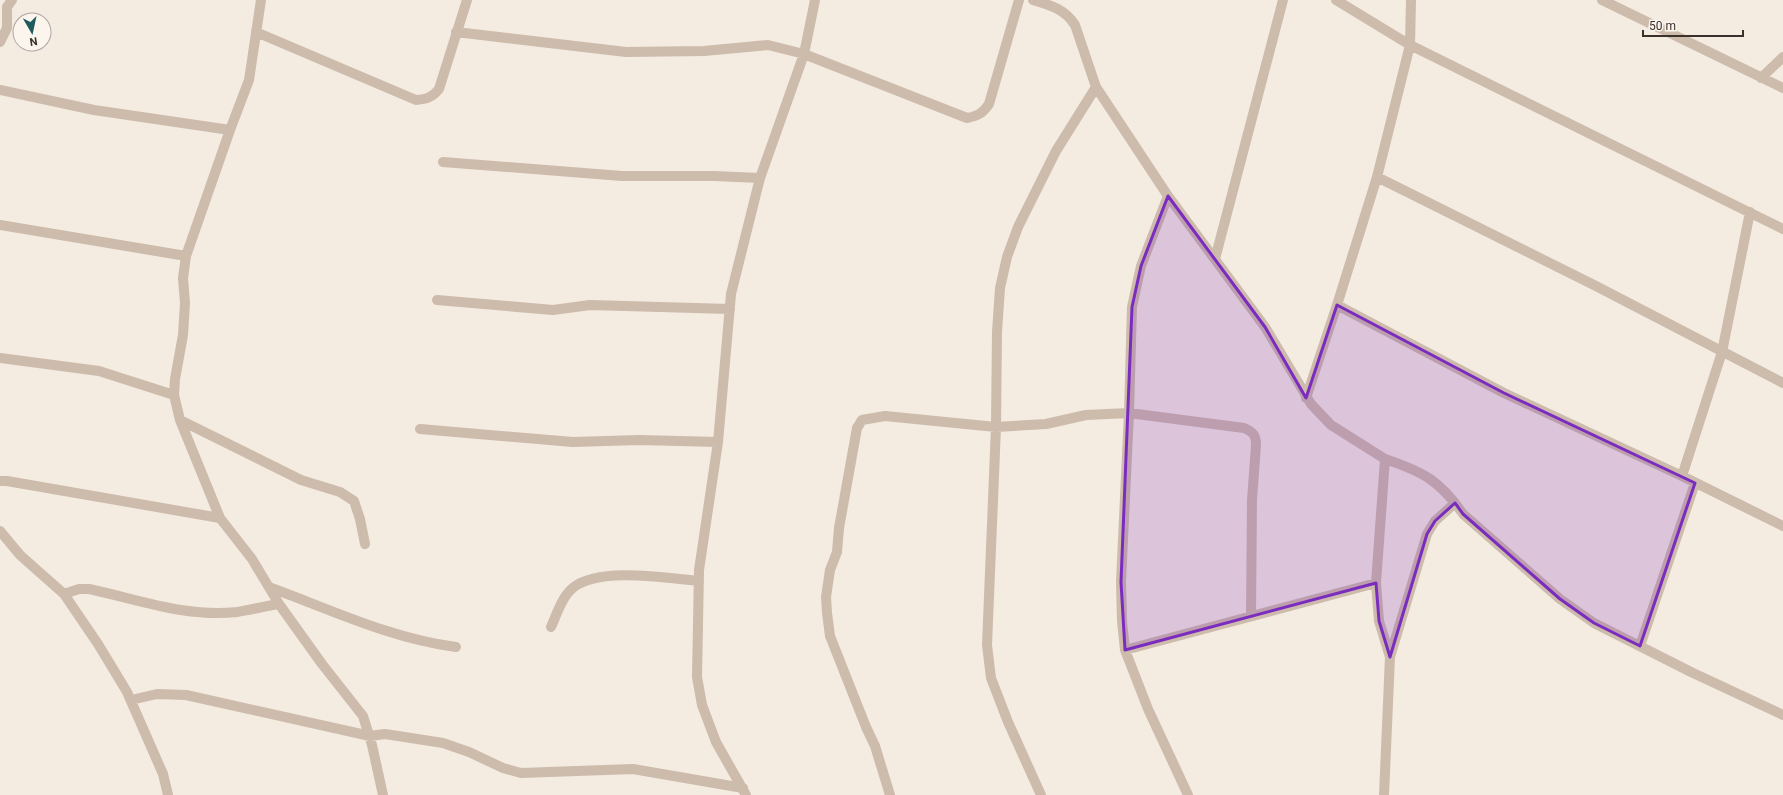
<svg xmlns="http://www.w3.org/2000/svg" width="1783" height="795" viewBox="0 0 1783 795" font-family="Roboto,sans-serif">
	<rect width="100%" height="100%" fill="#f4ebe1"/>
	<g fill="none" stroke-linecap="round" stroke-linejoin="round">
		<path stroke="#cdbbac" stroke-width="10" d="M261,0L249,80L230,130L186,256L183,278L185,303L183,335L175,379L174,395L180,420L220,518L252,559L279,604L322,664L363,716L372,745L383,795
			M1033,0C1050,5 1065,9 1075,25L1096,87L1168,196L1265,327L1311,404L1331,425L1385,459
			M1336,0L1410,45L1411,0
			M1602,0L1783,88
			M256,32L416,100C426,99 432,98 439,89L467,0
			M456,32L626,52L704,51L768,45L804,54L967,118C978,116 983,113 989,104L1019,0
			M0,42L7,28V7L12,0
			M1761,78L1783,57
			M0,90L94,110L230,130
			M443,162L622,176H714L760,178
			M1377,177L1410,45L1783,229
			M1168,196L1141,266L1132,307L1129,413L1121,582L1122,621L1125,650L1376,583
			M0,225L186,256
			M1215,259L1283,0
			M437,300L553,310L590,305L730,309
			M1337,305L1377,177L1594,285L1783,383
			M0,358L99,371L174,395
			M1306,398L1337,305L1504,393L1682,476L1783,526
			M180,420L301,480L340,492L354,501L360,519L365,544
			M420,429L573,442L639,440L718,442
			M1682,476L1722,352L1750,212
			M0,481H7L220,518
			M0,531L20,555L64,594L98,644L127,692L163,774L168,795
			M269,587C329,609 392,639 456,647
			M64,594L79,589H89C137,599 187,618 237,612C251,610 265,606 279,604
			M551,627C557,614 562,596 574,587C601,567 665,578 699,581
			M1640,646L1695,483
			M1125,650L1148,709L1188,795
			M1390,657L1427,534L1435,521L1455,503
			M131,700L157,694L186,695L370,736L385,734L443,743L469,752L503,768L521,773L633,769L743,788
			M746,795L716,742L702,705L697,677L699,570L718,442L731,294L760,178L804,54L815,0
			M890,795L875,746L866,727L830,636L827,613L826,597L830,570L837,552L839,528L857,428L862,420L885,416L996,427L1046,424L1086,415L1129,413L1244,428C1253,432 1256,435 1256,445L1252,500L1251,616
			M1041,795L1008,722L991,678L987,645L996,427L997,332L1000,288L1007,257L1018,227L1056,151L1096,87
			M1384,795L1390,657L1379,621L1376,583L1385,459C1424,472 1440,481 1463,514L1560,599L1594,623L1691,672L1783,715"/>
	</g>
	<path fill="#7b2cbf" fill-opacity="0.2" stroke="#7b2cbf" stroke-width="3" stroke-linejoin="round" d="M1168,196L1265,327L1306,398L1337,305L1504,393L1695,483L1640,646L1594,623L1560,599L1463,514L1455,503L1435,521L1427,534L1390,657L1379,621L1376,583L1125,650L1121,582L1132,307L1141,266Z"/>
	<g transform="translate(32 32) rotate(171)"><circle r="19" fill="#fbf5ee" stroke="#aea6a0"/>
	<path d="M0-3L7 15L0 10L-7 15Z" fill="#1f5a5e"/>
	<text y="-6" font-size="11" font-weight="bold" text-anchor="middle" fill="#3b302b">N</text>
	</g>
	<path d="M1643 30v6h100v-6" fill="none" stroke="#3b302b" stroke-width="2"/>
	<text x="1649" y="30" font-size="12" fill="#3b302b" stroke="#fbf5ee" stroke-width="3" paint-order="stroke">50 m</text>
</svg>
